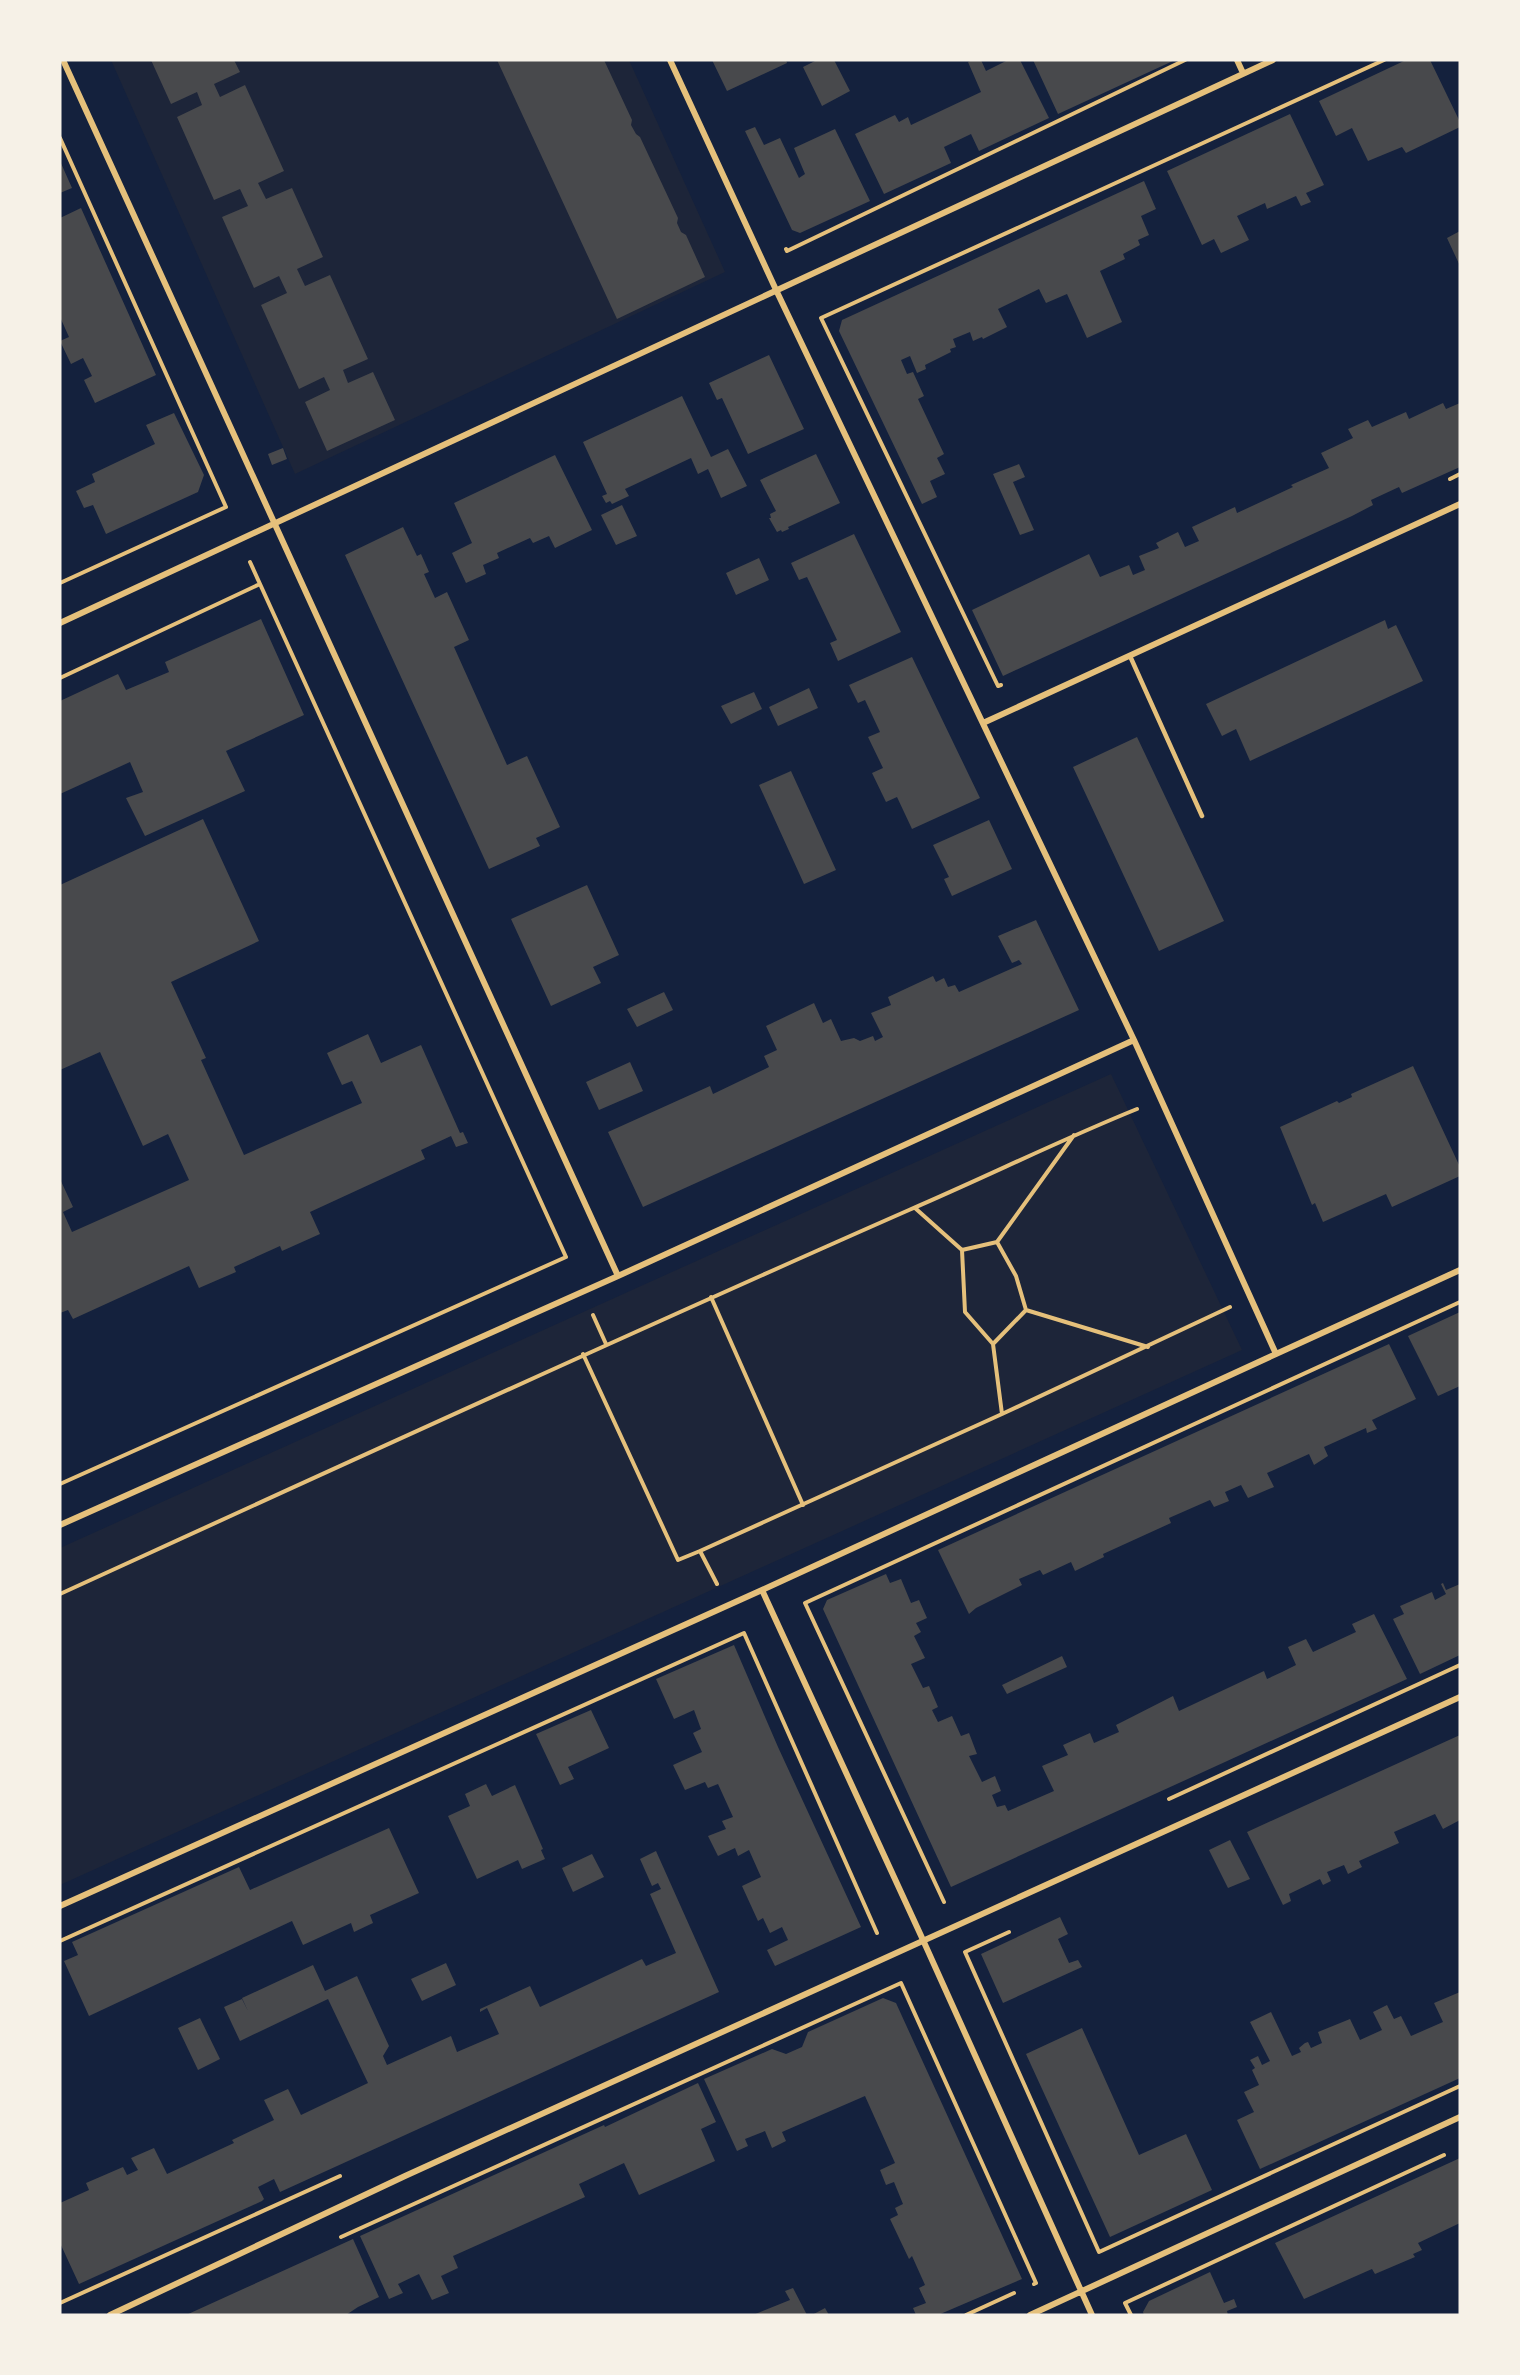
<svg xmlns="http://www.w3.org/2000/svg" width="1520" height="2375" viewBox="0 0 1520 2375" font-family="'Space Grotesk',sans-serif">
	<rect width="100%" height="100%" fill="#14213d"/>
	<path fill="#1d2539" d="M111,60H629L725,272L295,474Z
		M1111,1074L1242,1350L60,1885V1548Z"/>
	<path fill="#48494c" d="M151,60H234L240,72L214,84L220,97L245,85L284,171L258,183L266,199L292,188L323,257L297,269L305,286L330,275L368,359L343,370L348,383L373,372L395,420L327,451L305,402L330,390L324,377L299,389L261,305L287,293L279,276L254,288L222,217L248,206L240,189L214,200L177,117L202,105L197,92L171,104Z
		M497,60H604L632,120L631,125L636,134L640,137L678,218L677,223L681,232L686,235L705,277L617,319Z
		M712,60H786L787,63L727,91Z
		M817,60H834L850,91L822,106L803,67Z
		M972,60H981L986,71L1008,60H1020L1049,118L979,151L971,134L944,147L951,163L884,194L855,134L895,115L899,122L908,117L911,125L981,92L968,62Z
		M1033,60H1175L1058,114Z
		M1406,60H1430L1460,122V127L1406,153L1402,147L1368,161L1352,128L1336,136L1319,101Z
		M1290,114L1324,185L1306,193L1311,202L1301,206L1296,196L1267,209L1265,203L1237,216L1249,240L1221,253L1214,239L1202,245L1167,171Z
		M755,127L764,145L780,138L799,178L805,174L794,148L835,129L870,201L800,233L792,230L745,131Z
		M60,161L72,188L60,193Z
		M1144,181L1156,209L1141,216L1149,235L1138,240L1140,245L1123,254L1125,259L1100,271L1122,322L1087,338L1067,294L1046,303L1039,289L998,309L1007,327L983,339L982,337L973,341L970,332L953,339L956,347L950,349L951,352L925,365L926,369L917,373L910,356L901,360L907,374L913,372L924,396L918,399L944,454L937,458L945,474L930,481L937,497L922,504L839,331L842,320Z
		M81,208L156,375L95,403L84,380L92,376L83,358L71,364L60,341L69,337L60,317V218Z
		M1460,231V266L1447,238Z
		M769,355L804,429L748,454L722,398L717,400L709,383Z
		M682,396L711,457L728,449L747,486L721,498L708,469L698,474L691,458L625,489L629,496L612,504L610,501L606,503L602,496L607,494L583,442Z
		M1443,403L1446,409L1460,403V467L1402,493L1399,487L1371,500L1373,505L1352,516L1003,676L972,610L1089,554L1100,577L1129,565L1133,575L1145,570L1139,556L1159,548L1156,543L1178,532L1185,547L1199,541L1192,527L1235,507L1237,513L1293,487L1291,485L1329,468L1321,453L1353,438L1348,429L1368,420L1372,427L1406,412L1409,419Z
		M174,413L204,475L198,492L106,534L93,505L84,508L76,491L95,482L92,474L155,444L146,425Z
		M283,448L287,459L272,465L268,454Z
		M816,454L840,503L788,527L789,529L782,532L781,530L777,532L769,518H771L770,514L776,511L760,480Z
		M555,455L592,530L555,548L549,536L533,543L530,538L497,553L499,558L483,565L486,574L466,583L452,553L472,543L454,503Z
		M1019,464L1025,477L1013,482L1034,530L1020,535L993,474Z
		M622,505L637,536L616,545L601,515Z
		M403,527L417,556L421,554L429,572L424,574L435,598L447,592L469,640L454,647L507,765L527,756L560,827L536,838L540,846L489,869L345,555Z
		M854,534L901,632L838,661L830,643L837,640L807,577L799,580L791,563Z
		M759,558L769,580L736,595L726,573Z
		M261,619L304,715L226,751L245,791L145,836L126,798L143,792L130,762L60,794V701L118,674L126,690L169,672L165,662Z
		M1385,620L1388,629L1396,625L1423,681L1250,761L1236,729L1222,736L1206,704Z
		M912,657L980,798L912,829L897,797L886,802L872,773L883,768L868,737L880,732L865,700L858,703L849,685Z
		M809,688L818,708L778,726L769,707Z
		M754,692L762,709L731,724L721,706Z
		M1137,737L1224,921L1159,951L1073,767Z
		M791,771L836,870L804,884L759,785Z
		M203,819L259,941L171,982L206,1058L201,1060L244,1155L362,1103L352,1081L342,1085L327,1053L368,1034L381,1063L421,1045L460,1133L463,1132L468,1143L456,1147L451,1136L421,1150L425,1159L310,1212L320,1234L282,1251L280,1246L234,1267L236,1272L199,1288L189,1266L73,1319L68,1310L60,1313V1179L73,1207L63,1212L72,1232L189,1180L168,1134L143,1146L100,1052L60,1070V885Z
		M989,820L1012,869L952,896L944,879L949,877L933,845Z
		M587,885L619,955L593,967L601,983L551,1006L511,919Z
		M1036,920L1079,1010L643,1207L608,1132L710,1086L713,1094L769,1067L764,1056L777,1050L766,1026L814,1003L823,1023L831,1019L841,1041L854,1038L860,1041L873,1036L875,1041L883,1037L871,1013L891,1005L888,997L933,976L936,982L944,978L948,987L955,985L959,992L1022,964L1019,960L1012,963L998,936Z
		M664,992L673,1010L637,1027L627,1009Z
		M630,1062L643,1091L599,1110L586,1082Z
		M1413,1066L1460,1167V1176L1392,1207L1386,1194L1323,1222L1315,1203L1312,1205L1280,1127L1337,1101L1339,1103L1352,1097L1351,1094Z
		M1460,1312V1386L1438,1396L1408,1336Z
		M1389,1344L1416,1399L1372,1420L1377,1429L1367,1433L1366,1428L1324,1447L1328,1456L1314,1465L1309,1454L1267,1473L1274,1487L1248,1498L1241,1485L1225,1492L1229,1501L1214,1507L1210,1500L1169,1518L1171,1523L1103,1554L1104,1557L1075,1571L1071,1562L1043,1575L1040,1570L1019,1579L1022,1585L976,1608L969,1614L938,1550Z
		M886,1574L890,1583L901,1579L911,1603L919,1600L927,1618L916,1623L921,1632L914,1636L925,1658L911,1664L923,1688L929,1686L938,1707L932,1710L938,1722L952,1716L961,1736L969,1733L977,1754L969,1756L982,1782L995,1776L1001,1791L992,1795L997,1807L1005,1805L1008,1811L1054,1791L1042,1766L1068,1755L1063,1745L1090,1733L1094,1743L1119,1732L1116,1725L1173,1696L1179,1711L1264,1671L1267,1679L1282,1672L1296,1665L1288,1647L1306,1639L1313,1652L1356,1632L1352,1624L1374,1614L1407,1679L951,1887L823,1609L827,1600Z
		M1443,1583L1446,1590L1460,1584V1655L1420,1674L1393,1619L1404,1614L1400,1606L1432,1592L1435,1600L1446,1594L1441,1584Z
		M734,1645L778,1747L861,1927L775,1966L767,1950L788,1940L782,1927L770,1933L763,1918L758,1921L742,1886L761,1877L749,1850L738,1856L735,1848L718,1856L708,1836L726,1829L722,1821L733,1817L718,1784L708,1788L705,1782L685,1790L673,1765L702,1752L693,1733L701,1729L694,1710L674,1719L656,1679Z
		M1062,1656L1067,1667L1007,1694L1002,1685Z
		M591,1710L609,1748L568,1767L574,1779L560,1785L536,1734Z
		M1460,1735V1820L1443,1829L1435,1814L1394,1832L1399,1843L1359,1861L1362,1867L1348,1874L1344,1865L1327,1872L1331,1881L1323,1885L1320,1879L1289,1894L1291,1901L1283,1905L1247,1832Z
		M486,1784L492,1796L515,1785L543,1849L541,1850L545,1859L522,1869L518,1860L477,1879L448,1816L470,1806L465,1794Z
		M389,1828L419,1893L370,1915L373,1923L354,1932L351,1923L303,1945L292,1921L89,2016L64,1961L78,1955L72,1942L239,1867L250,1890Z
		M1230,1840L1250,1879L1228,1888L1209,1850Z
		M656,1851L719,1992L280,2192L274,2179L258,2187L264,2199L262,2201L79,2284L60,2243V2203L89,2190L86,2183L123,2167L127,2175L138,2170L131,2158L154,2148L167,2174L234,2143L232,2140L274,2120L264,2100L288,2089L301,2115L368,2083L328,1999L240,2041L224,2007L242,1999L248,2011L242,1998L313,1965L325,1991L357,1976L389,2046L383,2056L387,2065L451,2036L457,2052L499,2034L487,2008L480,2012V2009L530,1986L540,2007L642,1959L646,1966L676,1953L650,1894L661,1889L658,1883L652,1886L640,1859Z
		M592,1854L604,1877L573,1892L562,1868Z
		M1060,1917L1068,1934L1058,1939L1069,1963L1078,1960L1082,1967L1003,2003L981,1954Z
		M446,1963L456,1985L422,2001L411,1979Z
		M1460,1992V2078L1260,2169L1237,2120L1254,2112L1244,2092L1259,2085L1252,2070L1255,2068L1250,2060L1258,2056L1262,2065L1270,2061L1250,2022L1271,2012L1292,2056L1301,2052L1299,2048L1305,2043L1308,2042L1311,2048L1322,2043L1318,2032L1350,2019L1360,2040L1382,2030L1373,2012L1387,2005L1394,2019L1401,2016L1411,2036L1443,2022L1434,2003Z
		M883,1998L896,2003L1022,2279L938,2315H916L913,2308L926,2303L919,2288L925,2285L912,2256L909,2259L890,2219L898,2215L895,2208L903,2204L894,2182L886,2185L880,2170L895,2163L865,2096L782,2132L786,2141L772,2148L765,2131L745,2139L748,2146L737,2151L704,2079L772,2049L786,2054L802,2047L808,2032Z
		M200,2018L220,2059L198,2070L178,2028Z
		M1082,2028L1139,2155L1186,2134L1212,2190L1110,2237L1026,2054Z
		M698,2083L716,2122L701,2129L715,2161L639,2195L624,2163L579,2184L585,2197L453,2256L458,2268L441,2276L449,2293L432,2300L419,2274L398,2284L403,2293L389,2299L360,2236L604,2125L605,2127Z
		M1460,2158V2223L1418,2243L1422,2250L1413,2254L1415,2257L1375,2274L1372,2269L1304,2299L1275,2243Z
		M353,2239L379,2297L358,2307L346,2315H186Z
		M1210,2272L1224,2303L1234,2299L1237,2307L1227,2311L1228,2315H1144L1143,2312L1149,2301Z
		M793,2288L807,2315H753L790,2300L785,2291Z
		M825,2308L829,2315H812Z"/>
	<g fill="none" stroke-linecap="round" stroke-linejoin="round">
		<path stroke="#e5c07b" stroke-width="4" d="M60,138L226,507L60,583
			M786,249L787,251L1185,60
			M1450,479L1460,474
			M250,562L260,584
			M60,678L260,584L566,1257L60,1484
			M1001,685L998,686L821,318L1384,60
			M915,1208L962,1250
			M997,1242L1016,1276L1026,1310L993,1344L965,1312L962,1250Z
			M997,1242L1074,1135
			M711,1297L803,1505
			M1026,1310L1148,1347
			M593,1315L606,1344
			M993,1344L1002,1414
			M583,1354L678,1560L700,1551
			M717,1584L700,1551L1002,1414L1230,1307
			M60,1594C342,1465 625,1335 909,1210C986,1177 1060,1140 1137,1109
			M1169,1799L1460,1665
			M944,1902L805,1603L1460,1302
			M1009,1932L965,1952L1099,2252L1460,2086
			M60,1941L744,1633L877,1933
			M341,2237L901,1983L1036,2283L1034,2284
			M60,2303L340,2176
			M966,2315L1014,2293
			M1131,2315L1125,2303L1444,2155"/>
		<path stroke="#e5c07b" stroke-width="4.5" d="M1130,656L1202,816"/>
		<path stroke="#e5c07b" stroke-width="6" d="M63,60L618,1276
			M670,60L777,292L1134,1040
			M1237,60L1243,73
			M60,623L1273,60
			M983,723L1460,504
			M1276,1354L1460,1270
			M60,1525L618,1276L1134,1040L1276,1354L762,1590L60,1906
			M762,1590L923,1940L1092,2315
			M110,2315L405,2176L1460,1697
			M1030,2315L1460,2117"/>
	</g>
	<rect width="1520" height="2375" fill="none" stroke="#f6f1e7" stroke-width="123"/>
</svg>
